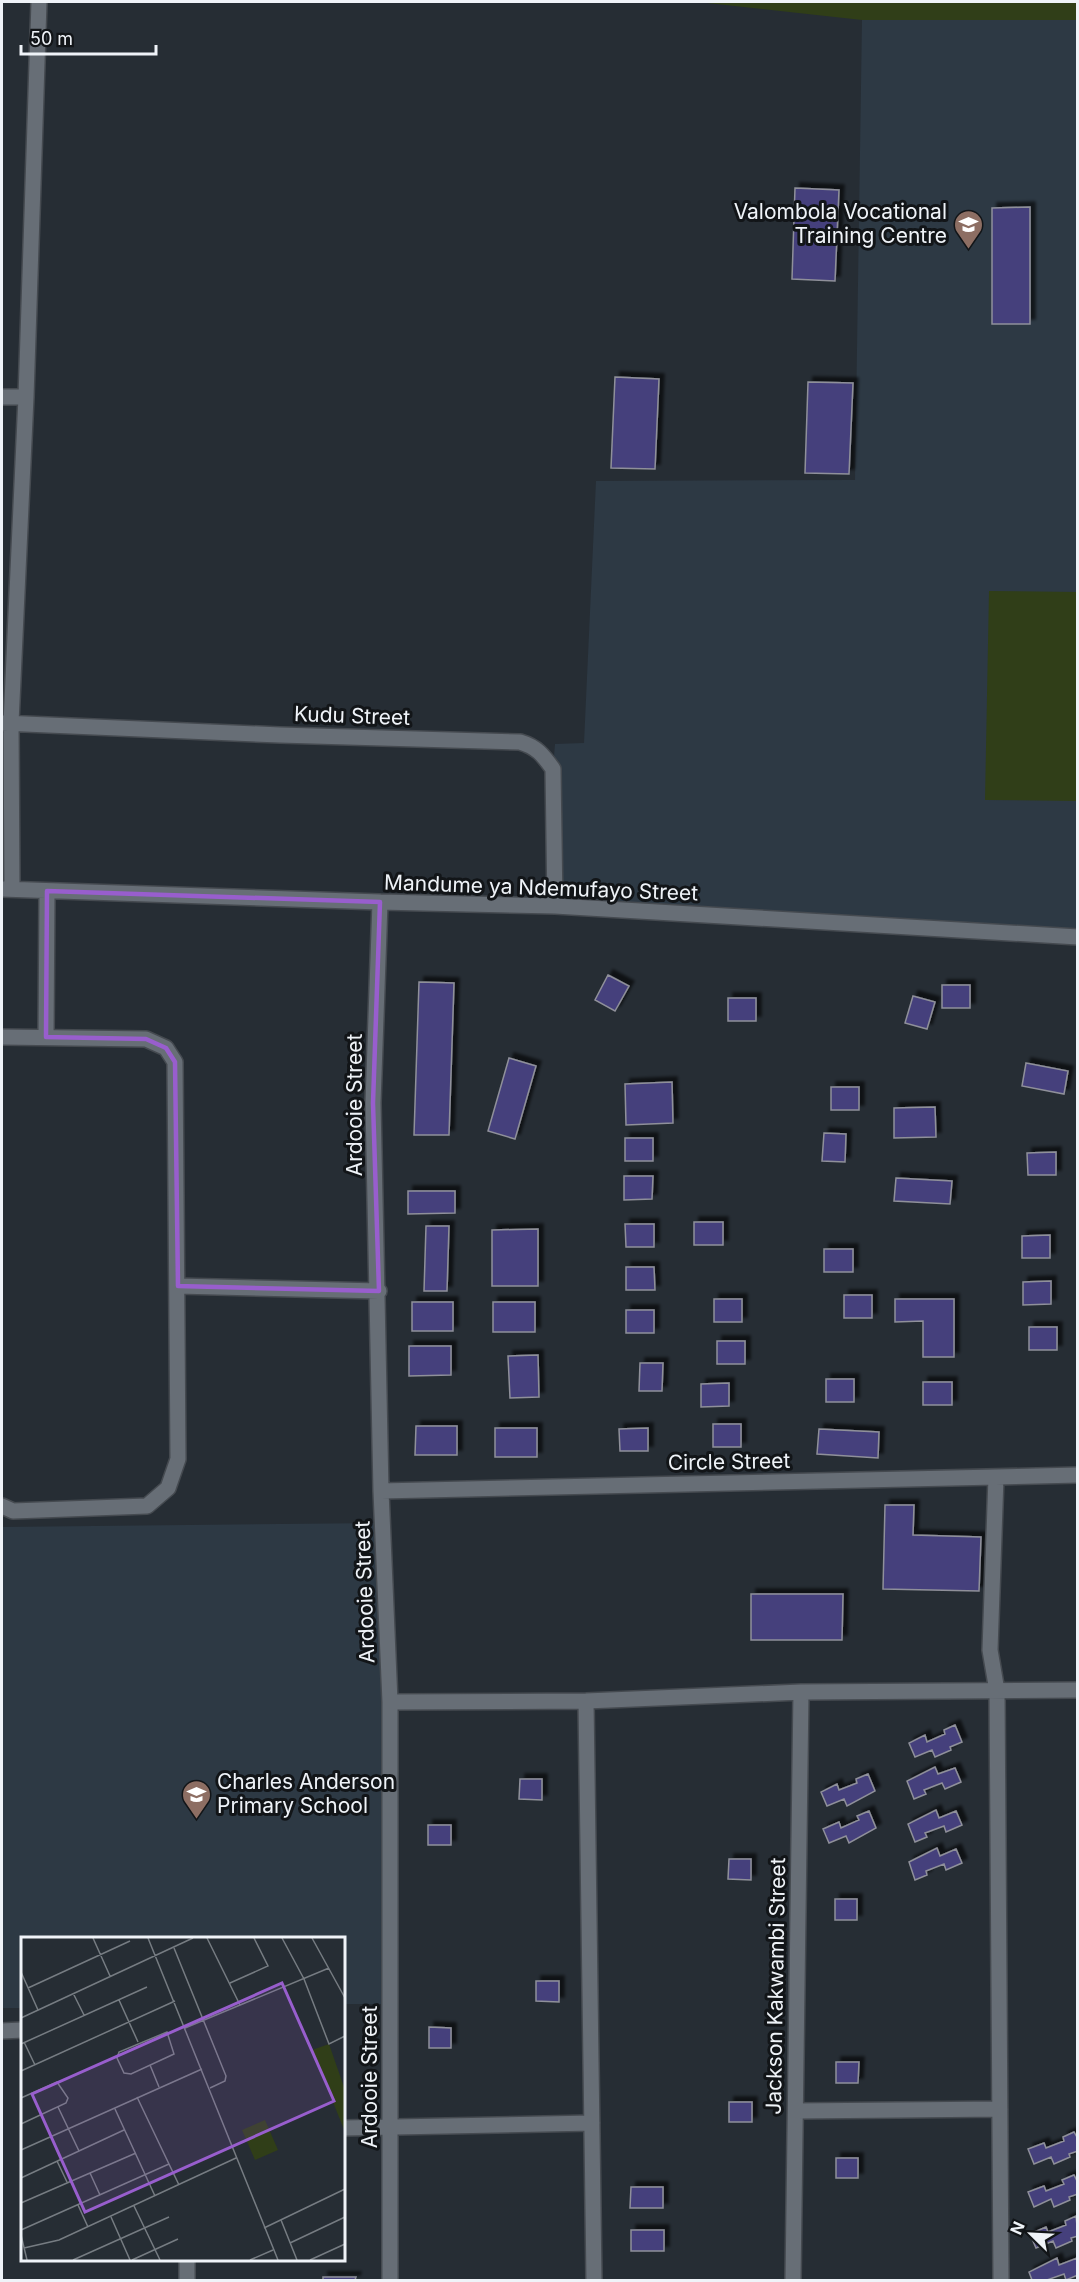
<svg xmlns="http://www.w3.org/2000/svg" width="1079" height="2282" viewBox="0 0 1079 2282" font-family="Inter,sans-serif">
	<defs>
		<filter id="shadow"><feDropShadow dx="5" dy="-5" stdDeviation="1.5" flood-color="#0009"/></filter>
	</defs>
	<rect width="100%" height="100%" fill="#262d34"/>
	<path fill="#2d3944" d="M862,20H1077V936L555,906L553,769L555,744L584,743L596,481L855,480Z
		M384,1523L392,2004H344V1938H22V2008H2V1527Z"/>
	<path fill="#303e18" d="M698,2H1077V20H862Z
		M989,591L1077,592V801L985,800Z"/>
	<path fill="#45407c" stroke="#8f909a" stroke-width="1.5" filter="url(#shadow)" d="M795,188L839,190L835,281L792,279Z
		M1030,207V324H992V208Z
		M615,377L659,379L655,469L611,468Z
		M808,382L853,383L849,474L805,473Z
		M608,975L629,986L615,1011L595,1000Z
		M419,982L454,983L449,1135H414Z
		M942,985H970V1008H942Z
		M913,996L935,1002L927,1029L905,1023Z
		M728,998H756V1021H728Z
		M509,1058L536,1066L515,1139L488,1131Z
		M1026,1063L1068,1071L1064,1094L1022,1086Z
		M672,1082L673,1123L626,1125L625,1084Z
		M831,1087H859V1110H831Z
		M935,1107L936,1137L894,1138V1108Z
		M824,1133L846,1134L845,1162L822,1161Z
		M625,1138H653V1161H625Z
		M1056,1152V1175H1028L1027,1153Z
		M624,1176H653L652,1199L624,1200Z
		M896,1178L952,1181L950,1204L894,1201Z
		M408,1191H455V1213L408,1214Z
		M694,1222H723V1245H694Z
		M625,1224H654V1247H626Z
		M426,1226H449L447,1291H424Z
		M538,1229V1286H492V1230Z
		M1050,1235V1258H1022V1236Z
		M824,1249H853V1272H824Z
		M626,1267H654L655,1290H626Z
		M1051,1281V1304L1023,1305V1282Z
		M844,1295H872V1318H844Z
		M714,1299H742V1322H714Z
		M895,1299H954V1357H923V1321L895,1322Z
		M412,1302H453V1331H412Z
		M493,1302H535V1332H493Z
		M626,1310H654V1333H626Z
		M1029,1327H1057V1350H1029Z
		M717,1341H745V1364H717Z
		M409,1346H451V1375L409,1376Z
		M538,1355L539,1397L510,1398L508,1356Z
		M640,1363H663L662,1391H639Z
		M826,1379H854V1402H826Z
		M923,1382H952V1405H923Z
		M729,1383V1406L701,1407V1384Z
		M713,1424H741V1447H713Z
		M416,1426H457V1455H415Z
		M495,1428H537V1457H495Z
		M648,1428V1451H620L619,1429Z
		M819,1429L879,1432L878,1458L817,1454Z
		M885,1505H914L913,1535L981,1537L979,1591L883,1589Z
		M751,1594H843L842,1640H751Z
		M955,1725L962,1742L950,1747L951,1750L935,1757L932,1750L915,1757L909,1743L925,1735L927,1742L945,1734L944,1730Z
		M935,1767L938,1774L955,1768L961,1782L945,1789L942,1783L924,1790L926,1794L914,1799L907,1781Z
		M868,1774L875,1791L847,1806L844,1799L827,1806L821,1792L837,1784L839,1790L857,1783L856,1779Z
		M520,1779H542V1800L519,1799Z
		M936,1810L939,1818L956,1811L962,1825L946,1832L944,1826L925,1833L927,1837L915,1842L908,1824Z
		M869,1811L876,1828L849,1843L846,1836L829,1843L823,1829L839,1822L841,1828L859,1820L857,1816Z
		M428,1825H451V1845H428Z
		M937,1848L940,1856L956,1849L962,1863L946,1870L944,1864L926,1871L927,1875L915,1880L909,1862Z
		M729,1859H751V1880L728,1879Z
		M835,1899H857V1920H835Z
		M536,1981H559V2002L536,2001Z
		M429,2027L451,2028V2048H429Z
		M836,2062H859L858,2083H836Z
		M729,2102H752V2122H729Z
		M1074,2132L1078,2139V2151L1069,2154L1070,2157L1054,2164L1051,2157L1034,2164L1028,2149L1044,2143L1046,2148L1064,2141L1063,2137Z
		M836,2158H858V2178H836Z
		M1074,2175L1078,2183V2194L1069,2197L1070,2200L1054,2207L1051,2199L1034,2207L1028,2192L1044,2186L1046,2191L1064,2184L1062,2180Z
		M631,2187H663V2208H630Z
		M1076,2216L1078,2236L1071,2238L1072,2241L1056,2248L1053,2241L1036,2248L1030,2234L1046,2227L1048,2232L1066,2225L1065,2221Z
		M631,2230H664V2251H631Z
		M1057,2258L1059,2265L1077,2258L1078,2275L1066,2280L1064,2274L1047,2280H1032L1029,2272Z
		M323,2277H356L355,2280H323Z"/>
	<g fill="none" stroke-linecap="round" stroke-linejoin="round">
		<defs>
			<path id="street" d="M2,397H26
				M2,723L280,735L520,742C537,747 543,755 553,769L555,906
				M2,889L380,902L555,906L1078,937
				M12,889L11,723L26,397L39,2
				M380,902L373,1103L381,1491L390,1702V2280
				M2,1037L146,1039L166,1048L175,1062L178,1459L168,1488L147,1506L13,1511L2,1506
				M46,1037L47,891
				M178,1286L379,1291
				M996,1477L990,1650L997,1691L1001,2280
				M381,1491L1078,1475
				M586,1701L594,2280
				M390,1702L586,1701L801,1692L1078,1690
				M2,2031L22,2030
				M796,2111L1000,2109
				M344,2128L592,2123
				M187,2280V2260
				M793,2280L801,1692"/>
		</defs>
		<use href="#street" stroke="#454a50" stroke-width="18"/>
		<use href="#street" stroke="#676e76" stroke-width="15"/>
	</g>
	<path fill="none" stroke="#985ecd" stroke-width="4.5" stroke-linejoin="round" d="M47,891L380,902L373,1103L379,1291L178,1286L175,1062L166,1048L146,1039L46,1037Z"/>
	<defs>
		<symbol id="school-pin" viewBox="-11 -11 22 30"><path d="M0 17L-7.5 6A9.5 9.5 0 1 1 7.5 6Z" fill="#8d6e63" stroke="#121518"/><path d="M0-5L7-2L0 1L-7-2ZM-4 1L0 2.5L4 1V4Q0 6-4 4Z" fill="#fff"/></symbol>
	</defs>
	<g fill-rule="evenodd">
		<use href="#school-pin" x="952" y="208" width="33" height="45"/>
		<use href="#school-pin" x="180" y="1778" width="33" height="45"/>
	</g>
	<g text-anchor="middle" stroke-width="6" stroke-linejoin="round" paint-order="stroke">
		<g font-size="21" fill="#eff3f8" stroke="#121518" text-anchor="end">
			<text x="947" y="219">Valombola Vocational<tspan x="947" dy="24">Training Centre</tspan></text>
			<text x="217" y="1789" text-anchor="start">Charles Anderson<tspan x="217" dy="24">Primary School</tspan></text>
		</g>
		<g font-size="21" fill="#eff3f8" stroke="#121518">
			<text transform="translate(352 716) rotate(2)" y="7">Kudu Street</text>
			<text transform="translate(541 888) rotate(2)" y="7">Mandume ya Ndemufayo Street</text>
			<text transform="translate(355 1105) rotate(-90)" y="7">Ardooie Street</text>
			<text transform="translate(729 1462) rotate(-1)" y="7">Circle Street</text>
			<text transform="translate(365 1592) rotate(-92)" y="7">Ardooie Street</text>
			<text transform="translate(776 1986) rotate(-89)" y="7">Jackson Kakwambi Street</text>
			<text transform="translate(370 2077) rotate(-90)" y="7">Ardooie Street</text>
		</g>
	</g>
	<g transform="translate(21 1937)">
		<rect width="324" height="324" fill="#262d34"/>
		<path d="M308,107L324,153V195L291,113ZM244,183L257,213L234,223L221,193Z" fill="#303e18"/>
		<path fill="none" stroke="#767c82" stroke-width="1.5" d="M72,1L89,39M127,1L257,323M186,1L219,68M261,1L283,42L308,107L324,99M291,1L324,61M153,11L205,139L204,144L189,151M0,35L17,73M209,46L247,29L233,1M7,51L109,4M52,56L63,78M98,63L117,105M0,81L172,1M164,91L308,31M146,95L153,117L110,137L103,136L96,121L98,115ZM3,105L14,128M0,107L126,50M129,128L138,150M0,134L154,64M116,160L158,248M0,161L36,145L47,161L45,166L0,187M37,170L58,214M94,172L134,259M0,213L181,132M36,224L46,245M69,236L79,258M0,241L103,193M0,266L115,216M57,268L67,290M113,269L139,323M90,280L109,323M260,283L276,323M243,291L324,252M0,293L148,227M0,298L6,323M269,306L324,280M3,311L38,303L215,221M52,323L148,280M111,323L157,302M229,323L252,313M289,323L324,307"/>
		<path fill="#985ecd" fill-opacity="0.15" stroke="#985ecd" stroke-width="3" d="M261,46L313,164L64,275L11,157Z"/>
		<rect width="324" height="324" fill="none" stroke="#eff3f8" stroke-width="3"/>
	</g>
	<rect width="1079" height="2282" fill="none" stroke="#eff3f8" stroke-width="6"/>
	<g transform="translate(1031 2234) rotate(294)" stroke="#121518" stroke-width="4.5" paint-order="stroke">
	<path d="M0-4.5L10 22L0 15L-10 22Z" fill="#eff3f8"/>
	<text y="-9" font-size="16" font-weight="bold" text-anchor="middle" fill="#eff3f8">N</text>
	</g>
	<path d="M21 45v9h135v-9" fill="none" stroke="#eff3f8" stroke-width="3"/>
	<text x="30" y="45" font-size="18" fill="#eff3f8" stroke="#121518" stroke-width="4.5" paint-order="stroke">50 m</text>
</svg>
